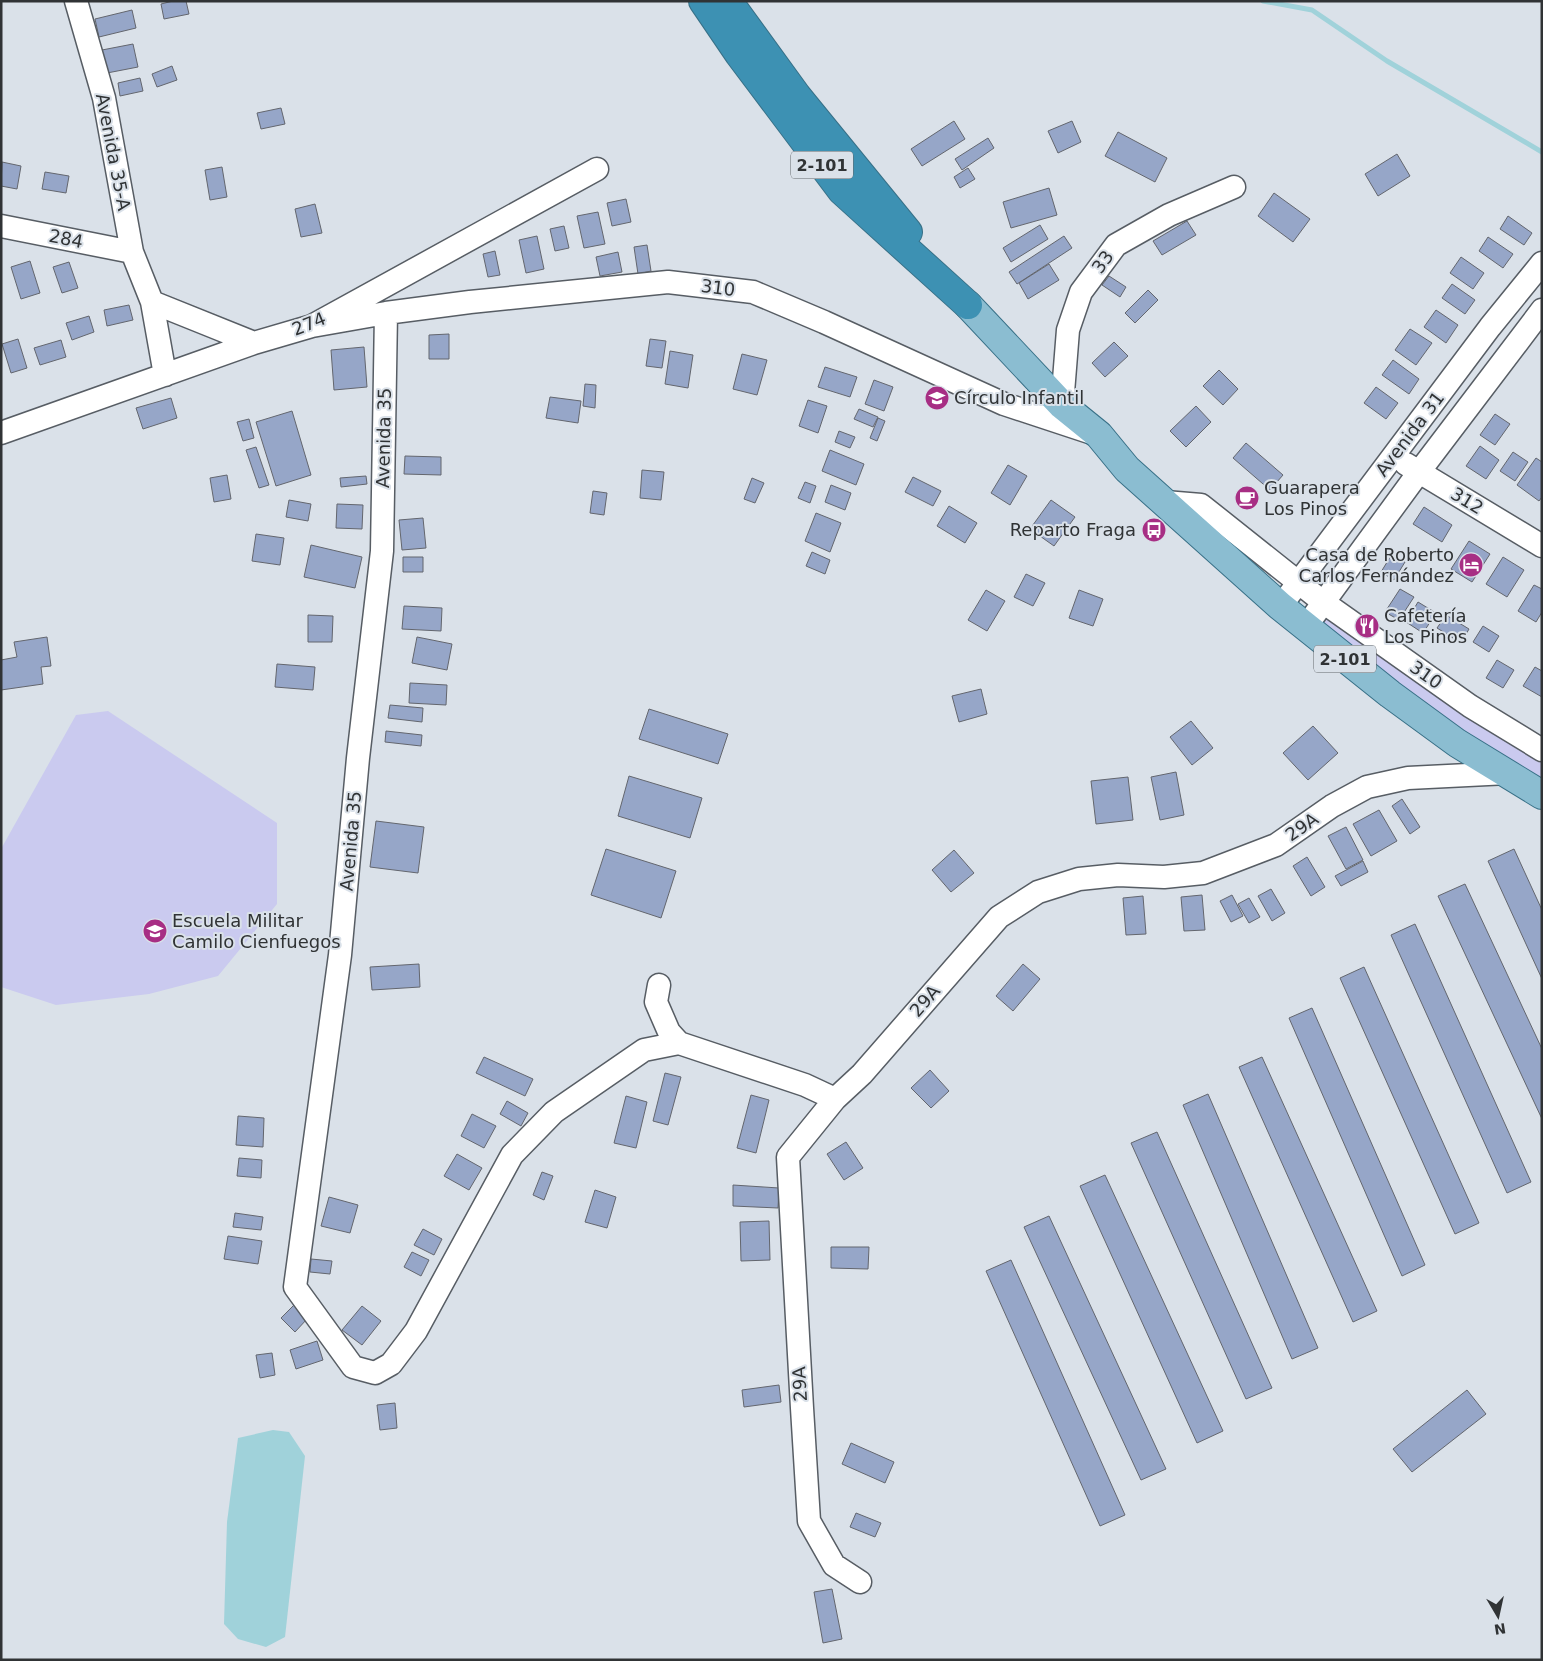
<svg xmlns="http://www.w3.org/2000/svg" width="1543" height="1661" viewBox="0 0 1543 1661" font-family="'DejaVu Sans',sans-serif">
	<rect width="100%" height="100%" fill="#dae1e9"/>
	<path fill="#cacaef" d="M1329,618L1542,762V782L1456,727L1319,627L1324,619Z
		M108,711L277,823V904L218,976L149,994L56,1005L1,987V849L76,715Z"/>
	<path fill="#a0d2da" d="M273,1430L289,1432L305,1456L285,1637L266,1647L238,1639L224,1624L227,1522L238,1438Z"/>
	<g fill="none" stroke-linecap="round" stroke-linejoin="round">
		<path stroke="#a0d2da" stroke-width="5" d="M1263,1L1312,10L1387,61L1542,152"/>
	</g>
	<path fill="#96a6c8" stroke="#63666e" d="M173,1H186L189,14L164,19L161,4Z
		M132,10L136,28L99,37L95,19Z
		M133,44L138,67L107,73L102,50Z
		M172,66L177,80L157,87L152,74Z
		M140,78L143,91L120,96L118,83Z
		M281,108L285,124L261,129L257,113Z
		M954,121L965,139L922,166L911,149Z
		M1072,121L1081,142L1058,153L1048,131Z
		M1118,132L1167,158L1155,182L1105,156Z
		M988,138L994,148L962,170L955,159Z
		M1397,154L1410,176L1378,196L1365,174Z
		M2,162L21,166L17,189L1,186Z
		M222,167L227,197L210,200L205,170Z
		M968,168L975,179L960,188L954,177Z
		M45,172L69,176L66,193L42,189Z
		M1049,188L1057,215L1011,228L1003,202Z
		M1274,193L1310,219L1293,242L1258,216Z
		M626,199L631,222L612,226L607,203Z
		M315,204L322,233L301,237L295,209Z
		M598,212L605,244L584,248L577,216Z
		M1508,216L1532,233L1524,245L1500,229Z
		M1187,221L1196,235L1162,255L1153,241Z
		M1040,225L1048,239L1011,262L1003,248Z
		M564,226L569,248L555,251L550,229Z
		M537,236L544,269L526,273L519,240Z
		M1064,236L1072,248L1017,284L1009,272Z
		M1488,237L1513,254L1503,268L1479,251Z
		M647,245L651,271L638,274L634,247Z
		M495,251L500,275L488,277L483,254Z
		M618,252L622,272L600,276L596,257Z
		M1461,257L1484,273L1473,289L1450,273Z
		M30,261L40,293L21,299L11,267Z
		M69,262L78,288L62,293L53,267Z
		M1049,264L1059,280L1028,299L1019,283Z
		M1109,276L1126,287L1120,297L1102,285Z
		M1452,284L1475,300L1465,314L1442,298Z
		M1148,290L1158,300L1135,323L1125,313Z
		M129,305L133,320L107,326L104,310Z
		M1436,310L1458,325L1446,343L1424,327Z
		M89,316L94,332L72,340L66,323Z
		M1410,329L1432,343L1416,365L1395,350Z
		M449,334V359H429V335Z
		M18,339L27,368L11,373L2,344Z
		M650,339L666,341L662,368L646,366Z
		M61,340L66,357L40,365L34,348Z
		M1114,342L1128,356L1105,377L1092,363Z
		M364,347L367,387L334,390L331,350Z
		M670,351L693,355L688,388L665,384Z
		M742,354L767,360L757,395L733,389Z
		M1393,360L1419,379L1409,394L1382,375Z
		M825,367L857,377L850,397L818,387Z
		M1219,370L1238,389L1223,405L1203,386Z
		M874,380L893,387L884,411L865,404Z
		M585,384L596,385L595,408L583,406Z
		M1376,387L1398,403L1386,419L1364,403Z
		M550,397L581,401L578,423L546,418Z
		M171,398L177,418L143,429L136,408Z
		M808,400L827,406L818,433L799,426Z
		M1196,406L1211,422L1186,447L1170,431Z
		M859,409L878,417L873,427L854,419Z
		M292,411L311,475L276,486L256,422Z
		M1495,414L1510,424L1495,445L1480,435Z
		M878,418L885,421L877,441L870,438Z
		M249,419L254,438L243,441L237,422Z
		M839,431L855,437L850,448L835,442Z
		M1246,443L1283,475L1270,490L1233,458Z
		M1480,446L1499,460L1486,479L1466,466Z
		M256,447L269,485L259,488L246,450Z
		M830,450L864,464L856,485L822,471Z
		M1513,452L1528,462L1515,481L1500,471Z
		M405,456L441,457V475L404,474Z
		M1536,458L1542,462V497L1539,501L1517,485Z
		M1008,465L1027,476L1010,505L991,493Z
		M642,470L664,472L661,500L640,498Z
		M227,475L231,499L214,502L210,478Z
		M366,476L367,484L341,487L340,478Z
		M913,477L941,491L933,506L905,492Z
		M752,478L764,483L755,503L744,499Z
		M805,482L816,486L810,503L798,498Z
		M831,485L851,493L845,510L825,502Z
		M593,491L607,493L604,515L590,513Z
		M289,500L311,504L308,521L286,517Z
		M1051,500L1075,517L1054,546L1030,529Z
		M337,504L363,505L362,529L336,528Z
		M949,506L977,523L965,543L937,526Z
		M1424,507L1452,525L1442,542L1413,524Z
		M816,513L841,523L830,552L805,541Z
		M423,518L426,548L402,550L399,520Z
		M256,534L284,538L280,565L252,561Z
		M1469,541L1490,554L1472,582L1451,569Z
		M311,545L362,557L355,588L304,577Z
		M812,552L830,560L825,574L806,566Z
		M1392,554L1405,562L1394,580L1381,572Z
		M403,557H423V572H403Z
		M1503,557L1524,570L1507,597L1486,584Z
		M1026,574L1045,583L1033,606L1014,597Z
		M1534,585L1542,589V612L1536,622L1518,611Z
		M1400,589L1414,597L1399,620L1385,612Z
		M986,590L1005,601L987,631L968,620Z
		M1079,590L1103,599L1093,626L1069,618Z
		M1418,602L1436,613L1423,633L1406,622Z
		M404,606L442,608L441,631L402,629Z
		M308,615L333,616L332,642H308Z
		M1446,615L1469,629L1461,643L1437,628Z
		M1483,626L1499,636L1489,652L1473,642Z
		M47,637L51,666L41,667L43,684L1,690V660L17,657L14,642Z
		M417,637L452,644L447,670L412,663Z
		M1497,660L1514,670L1503,688L1486,678Z
		M277,664L315,667L313,690L275,687Z
		M1535,667L1542,671V697L1523,686Z
		M410,683L447,685L446,705L409,703Z
		M981,689L987,714L959,722L952,696Z
		M390,705L423,708L422,722L388,718Z
		M649,709L728,734L718,764L639,739Z
		M1191,721L1213,748L1192,765L1170,737Z
		M1313,726L1338,753L1308,780L1283,753Z
		M386,731L422,735L421,746L385,742Z
		M1176,772L1184,815L1160,820L1151,777Z
		M629,776L702,798L690,838L618,816Z
		M1128,777L1133,820L1096,824L1091,781Z
		M1402,799L1420,827L1410,834L1392,806Z
		M1379,810L1397,841L1371,856L1353,824Z
		M376,821L424,827L418,873L370,867Z
		M1346,827L1363,860L1346,869L1328,836Z
		M606,849L676,871L661,918L591,895Z
		M1514,849L1542,910V979L1488,861Z
		M954,850L974,873L951,892L932,870Z
		M1307,857L1325,887L1311,896L1293,866Z
		M1363,861L1368,872L1341,886L1335,876Z
		M1465,884L1542,1049V1119L1438,896Z
		M1271,889L1285,913L1272,921L1258,896Z
		M1202,895L1205,930L1184,931L1181,897Z
		M1232,895L1243,916L1231,922L1220,901Z
		M1143,896L1146,934L1126,935L1123,898Z
		M1249,898L1260,917L1249,923L1238,904Z
		M1415,924L1531,1182L1507,1193L1391,935Z
		M419,964L420,987L372,990L370,967Z
		M1023,964L1040,979L1013,1011L996,996Z
		M1364,967L1479,1223L1455,1234L1340,978Z
		M1312,1008L1425,1265L1402,1276L1289,1018Z
		M484,1057L533,1079L525,1096L476,1073Z
		M1262,1057L1377,1311L1353,1322L1239,1067Z
		M930,1070L949,1091L931,1108L911,1088Z
		M665,1073L681,1077L668,1125L653,1121Z
		M1208,1094L1318,1348L1292,1359L1183,1105Z
		M751,1095L769,1100L756,1153L737,1148Z
		M626,1096L647,1102L636,1148L614,1143Z
		M507,1101L528,1113L521,1126L500,1114Z
		M472,1114L496,1126L484,1148L461,1136Z
		M238,1116L264,1118L263,1147L236,1145Z
		M1157,1132L1272,1388L1246,1399L1131,1143Z
		M846,1142L863,1168L844,1180L827,1154Z
		M457,1154L482,1168L469,1190L444,1176Z
		M239,1158L262,1160L261,1178L237,1176Z
		M542,1172L553,1176L544,1200L533,1195Z
		M1105,1175L1223,1431L1197,1443L1080,1186Z
		M733,1185L779,1188L778,1208L733,1206Z
		M595,1190L616,1197L607,1228L585,1222Z
		M329,1197L358,1205L350,1233L321,1226Z
		M235,1213L263,1217L261,1230L233,1227Z
		M1049,1216L1166,1469L1141,1480L1024,1227Z
		M769,1221L770,1260L741,1261L740,1222Z
		M423,1229L442,1239L434,1255L414,1245Z
		M228,1236L262,1241L258,1264L224,1259Z
		M831,1247H869L868,1269L831,1268Z
		M412,1252L429,1260L421,1276L404,1267Z
		M311,1259L332,1261L330,1274L310,1272Z
		M1011,1260L1125,1515L1100,1526L986,1271Z
		M294,1305L307,1319L295,1332L281,1318Z
		M362,1306L381,1321L362,1345L342,1330Z
		M317,1341L323,1360L296,1369L290,1350Z
		M272,1353L275,1375L260,1378L256,1355Z
		M779,1385L781,1402L744,1407L742,1390Z
		M1467,1390L1486,1414L1412,1472L1393,1449Z
		M395,1403L397,1428L380,1430L377,1405Z
		M851,1443L894,1462L885,1483L842,1464Z
		M856,1513L881,1523L875,1537L850,1527Z
		M832,1589L842,1639L823,1643L814,1592Z"/>
	<g fill="none" stroke-linecap="round" stroke-linejoin="round">
		<defs>
			<path id="minor" d="M76,1L104,98L132,252L152,302L165,375
				M1,226L132,252
				M152,302L254,343
				M386,313L382,551L358,758L340,955L295,1287L353,1367L375,1373L391,1364L416,1331L512,1155L554,1112L644,1050L679,1043
				M312,326L386,313L470,302L668,282L753,292L824,322L1004,404L1092,433
				M1062,405L1068,330L1081,292L1116,245L1169,215L1234,187
				M1,433L254,343L312,326L597,169
				M1406,464L1542,546
				M1165,502L1201,505L1323,602L1470,706L1542,750
				M1289,595L1490,327L1542,263
				M1315,614L1419,472L1542,310
				M659,985L656,1002L669,1032L679,1043L805,1085L835,1099
				M860,1582L834,1565L809,1521L802,1408L788,1157L835,1099L862,1074L999,917L1038,892L1079,879L1118,875L1164,877L1203,873L1276,845L1332,806L1367,787L1408,778L1508,773"/>
			<path id="major" d="M968,305L1062,405L1099,435L1127,469L1280,606L1390,694L1457,743L1542,795"/>
			<path id="highway" d="M703,1L739,54L842,191L968,305
				M728,1L797,96L908,232"/>
		</defs>
		<use href="#minor" stroke="#575d64" stroke-width="25"/>
		<use href="#major" stroke="#387087" stroke-width="30"/>
		<use href="#highway" stroke="#387087" stroke-width="30"/>
		<use href="#minor" stroke="#fff" stroke-width="22"/>
		<use href="#major" stroke="#8bbdd1" stroke-width="28"/>
		<use href="#highway" stroke="#3d91b3" stroke-width="28"/>
	</g>
	<defs>
		<symbol id="school-disc" viewBox="-11 -11 22 22"><circle r="9.5" fill="#a72e84" stroke="#dae1e9"/><path d="M0-5L7-2L0 1L-7-2ZM-4 1L0 2.5L4 1V4Q0 6-4 4Z" fill="#fff"/></symbol>
		<symbol id="cafe-disc" viewBox="-11 -11 22 22"><circle r="9.5" fill="#a72e84" stroke="#dae1e9"/><path d="M-5.5-4.5H6V0H3Q3 3.5 0 3.5H-2.5Q-5.5 3.5-5.5 0ZM3-3.2v2h1.7v-2ZM-6 4.5H4V6H-6Z" fill="#fff"/></symbol>
		<symbol id="bus-disc" viewBox="-11 -11 22 22"><circle r="9.5" fill="#a72e84" stroke="#dae1e9"/><path d="M-5-6H5V4H4V6H2V4H-2V6H-4V4H-5ZM-3.5-4V0h7V-4ZM-3.5 1.2v1.5H-2V1.2ZM2 1.2v1.5H3.5V1.2Z" fill="#fff"/></symbol>
		<symbol id="hotel-disc" viewBox="-11 -11 22 22"><circle r="9.5" fill="#a72e84" stroke="#dae1e9"/><path d="M-6-4.5h1.5V1H6V5H4.5V3h-9V5H-6ZM-4 0a1.8 1.8 0 1 1 3.6 0ZM.5 0V-2.5h3Q6-2.5 6 0Z" fill="#fff"/></symbol>
		<symbol id="restaurant-disc" viewBox="-11 -11 22 22"><circle r="9.5" fill="#a72e84" stroke="#dae1e9"/><path d="M-5-6h1v4h1v-4h1v4h1v-4h1v5L-1.5 .5V6h-2V.5L-5-1ZM5-6V6H3V1.5H1.5Q1.5-4 5-6Z" fill="#fff"/></symbol>
	</defs>
	<g fill-rule="evenodd">
		<use href="#school-disc" x="923" y="384" width="28" height="28"/>
		<use href="#cafe-disc" x="1233" y="484" width="28" height="28"/>
		<use href="#bus-disc" x="1140" y="516" width="28" height="28"/>
		<use href="#hotel-disc" x="1457" y="551" width="28" height="28"/>
		<use href="#restaurant-disc" x="1353" y="612" width="28" height="28"/>
		<use href="#school-disc" x="141" y="917" width="28" height="28"/>
	</g>
	<g text-anchor="middle" stroke-width="4" stroke-linejoin="round" paint-order="stroke">
		<g fill="#dae1e9" stroke="#63676b" stroke-width="1">
			<rect x="791" y="151.5" width="62" height="27" rx="4"/>
			<rect x="1314" y="645.5" width="62" height="27" rx="4"/>
		</g>
		<g font-size="16" font-weight="bold" fill="#303335">
			<text x="822" y="171">2-101</text>
			<text x="1345" y="665">2-101</text>
		</g>
		<g font-size="18" fill="#303335" stroke="#dae1e9">
			<text transform="translate(113 152) rotate(79)" y="6">Avenida 35-A</text>
			<text transform="translate(66 239) rotate(11)" y="6">284</text>
			<text transform="translate(1103 262) rotate(-54)" y="6">33</text>
			<text transform="translate(718 288) rotate(7)" y="6">310</text>
			<text transform="translate(309 324) rotate(-22)" y="6">274</text>
			<text transform="translate(1410 434) rotate(-53)" y="6">Avenida 31</text>
			<text transform="translate(384 438) rotate(-89)" y="6">Avenida 35</text>
			<text transform="translate(1467 501) rotate(31)" y="6">312</text>
			<text transform="translate(1426 675) rotate(35)" y="6">310</text>
			<text transform="translate(1302 827) rotate(-35)" y="6">29A</text>
			<text transform="translate(351 841) rotate(-85)" y="6">Avenida 35</text>
			<text transform="translate(925 1001) rotate(-49)" y="6">29A</text>
			<text transform="translate(800 1384) rotate(-93)" y="6">29A</text>
		</g>
		<g font-size="18" fill="#303335" stroke="#dae1e9" text-anchor="start">
			<text x="954" y="404">Círculo Infantil</text>
			<text x="1264" y="494">Guarapera<tspan x="1264" dy="21">Los Pinos</tspan></text>
			<text x="1136" y="536" text-anchor="end">Reparto Fraga</text>
			<text x="1454" y="561" text-anchor="end">Casa de Roberto<tspan x="1454" dy="21">Carlos Fernández</tspan></text>
			<text x="1384" y="622">Cafetería<tspan x="1384" dy="21">Los Pinos</tspan></text>
			<text x="172" y="927">Escuela Militar<tspan x="172" dy="21">Camilo Cienfuegos</tspan></text>
		</g>
	</g>
	<rect width="1543" height="1661" fill="none" stroke="#303335" stroke-width="5"/>
	<g transform="translate(1498 1616) rotate(171)" stroke="#dae1e9" stroke-width="4" paint-order="stroke">
	<path d="M0-4L9 19L0 12L-9 19Z" fill="#303335"/>
	<text y="-8" font-size="14" font-weight="bold" text-anchor="middle" fill="#303335">N</text>
	</g>
</svg>
